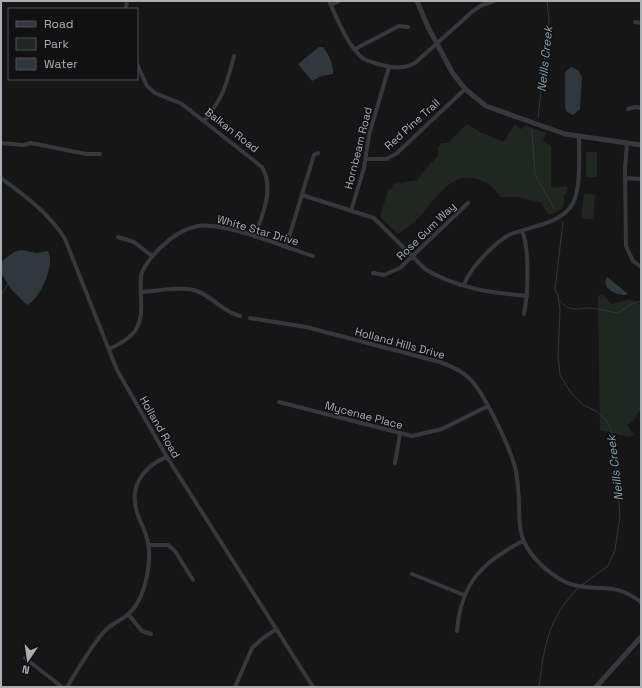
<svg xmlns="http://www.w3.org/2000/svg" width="642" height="688" viewBox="0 0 642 688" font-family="'Space Grotesk',sans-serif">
	<rect width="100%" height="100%" fill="#161617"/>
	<path fill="#202720" d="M467,124L480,132L504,142L514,125L521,129L526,126L546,133L543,141L551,146V187L554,188L566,186L568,187L567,192L563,197L565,200L563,208L549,215L540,202L517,197H500C495,189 489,183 480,180C451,169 436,199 419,217C413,223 405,229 398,234L380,217L388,190L392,188L393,184L418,180L425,169L438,156V147L442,143H448Z
		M586,152H597V177H586Z
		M584,194L595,195L593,219L581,218Z
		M602,294L611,304L630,299L641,304V408L634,420L627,425L634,435L629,437L600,430L598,298L599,295Z"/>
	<path fill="#2f383c" d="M319,47H323C328,53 334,65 333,74L322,76L312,81L298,64Z
		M571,67L578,70L582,77L580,109L573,115L567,112L565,107V72Z
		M22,250L37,253L48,251C56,264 40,299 27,305L11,289L1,273V262L14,252Z
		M607,277L627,293V295C618,296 600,289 607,277Z"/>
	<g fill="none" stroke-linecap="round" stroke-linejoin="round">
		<path stroke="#2f383c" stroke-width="1" d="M538,118L549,20L547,1
			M532,129L535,175L554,208
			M563,222L555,290L558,295L560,310L558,355L560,375L571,393L583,405L596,411L607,421L612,433L614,449L620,516L615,550L608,566L582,585
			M1,295L8,284
			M559,300C570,313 577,308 590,308C599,308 609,312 618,313L631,304L641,301
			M539,687C544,647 548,618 578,588"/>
		<path stroke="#37383c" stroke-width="4" d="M329,1C336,17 350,50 364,59C370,62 376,63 382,65C394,69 404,69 415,63L473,11L482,5L494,1
			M331,5L339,1
			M126,9L127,1
			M635,22L641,23
			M355,49L399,26L408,27
			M137,64L147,86L155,93L182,104L262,167C275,190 262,214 255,237
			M628,109L635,107L641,108
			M205,120C224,96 226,86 234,56
			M1,143L24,145L31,143L86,154H100
			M627,143L625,169L626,246L633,261L641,267
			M366,159H386L396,154L465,89
			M1,178C25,196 49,213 65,239L117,370L167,457L313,687
			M625,178L641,179
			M302,195L374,218L425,269C456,288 492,293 527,296
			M351,211L364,168L369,135L389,67
			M522,231C530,250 528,293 524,314
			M118,237L134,242L152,256
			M286,247L314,155L318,153
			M373,273L384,275L400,268L468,203
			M464,285C469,269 496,241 511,234C531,226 562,224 573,203C581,188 579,155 579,137
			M141,292C157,291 183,286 197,291C213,297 223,312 240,316
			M250,318L306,327L440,362C451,366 461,370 469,378C484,392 508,444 514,464C517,471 517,480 518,488C521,510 515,532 530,552C540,566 560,583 578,586C606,591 615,583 641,602
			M109,349C133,338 143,329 141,301C141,293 140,284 141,276C143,266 152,256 160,248C171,237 182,229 198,226C223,221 287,248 313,256
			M279,402L412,436L442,429L488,406
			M395,463L400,434
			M149,545H168L175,551L193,580
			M412,574L464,595
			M128,614L142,631L151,634
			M457,631C461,583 482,562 523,541
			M25,658L62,687
			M67,687C78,669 89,650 102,634C109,625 118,622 126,616C138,607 144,591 147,576C149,566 150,553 148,543C146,529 136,517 135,503C132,481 148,464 167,457
			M235,687L252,648L263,638L275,630"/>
		<path stroke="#37383c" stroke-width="5" d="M417,1L428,27L452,72L465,89L486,106L565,134L641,145
			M596,687L641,637"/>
	</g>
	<g text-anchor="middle" stroke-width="3" stroke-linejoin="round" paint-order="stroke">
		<g font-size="11" fill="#a9afb6" stroke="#111112">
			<text transform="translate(412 124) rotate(-42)" y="4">Red Pine Trail</text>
			<text transform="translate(232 130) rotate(38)" y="4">Balkan Road</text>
			<text transform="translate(358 148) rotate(-76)" y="4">Hornbeam Road</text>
			<text transform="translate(258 230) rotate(16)" y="4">White Star Drive</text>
			<text transform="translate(426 231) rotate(-44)" y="4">Rose Gum Way</text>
			<text transform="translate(400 343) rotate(15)" y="4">Holland Hills Drive</text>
			<text transform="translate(364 415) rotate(15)" y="4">Mycenae Place</text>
			<text transform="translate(160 427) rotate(60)" y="4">Holland Road</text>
		</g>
		<g font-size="12" font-style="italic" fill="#849fad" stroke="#111112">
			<text transform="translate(545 59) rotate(-84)" y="4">Neills Creek</text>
			<text transform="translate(615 468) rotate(-97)" y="4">Neills Creek</text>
		</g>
	</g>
	<rect width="642" height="688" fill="none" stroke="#a9afb6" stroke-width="4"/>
	<rect x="8" y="8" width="130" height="72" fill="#111112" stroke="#4e5054"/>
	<rect x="16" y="21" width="20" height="6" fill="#37383c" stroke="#4e5054"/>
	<text x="44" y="28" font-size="12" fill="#a9afb6">Road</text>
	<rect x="16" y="38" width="20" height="12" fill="#202720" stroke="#4e5054"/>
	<text x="44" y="48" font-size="12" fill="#a9afb6">Park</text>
	<rect x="16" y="58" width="20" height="12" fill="#2f383c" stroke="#4e5054"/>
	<text x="44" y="68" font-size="12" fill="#a9afb6">Water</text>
	<g transform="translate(28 660) rotate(193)" stroke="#111112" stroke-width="3" paint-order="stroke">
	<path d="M0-3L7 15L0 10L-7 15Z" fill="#a9afb6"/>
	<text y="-6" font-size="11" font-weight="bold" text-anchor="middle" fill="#a9afb6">N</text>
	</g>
</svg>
